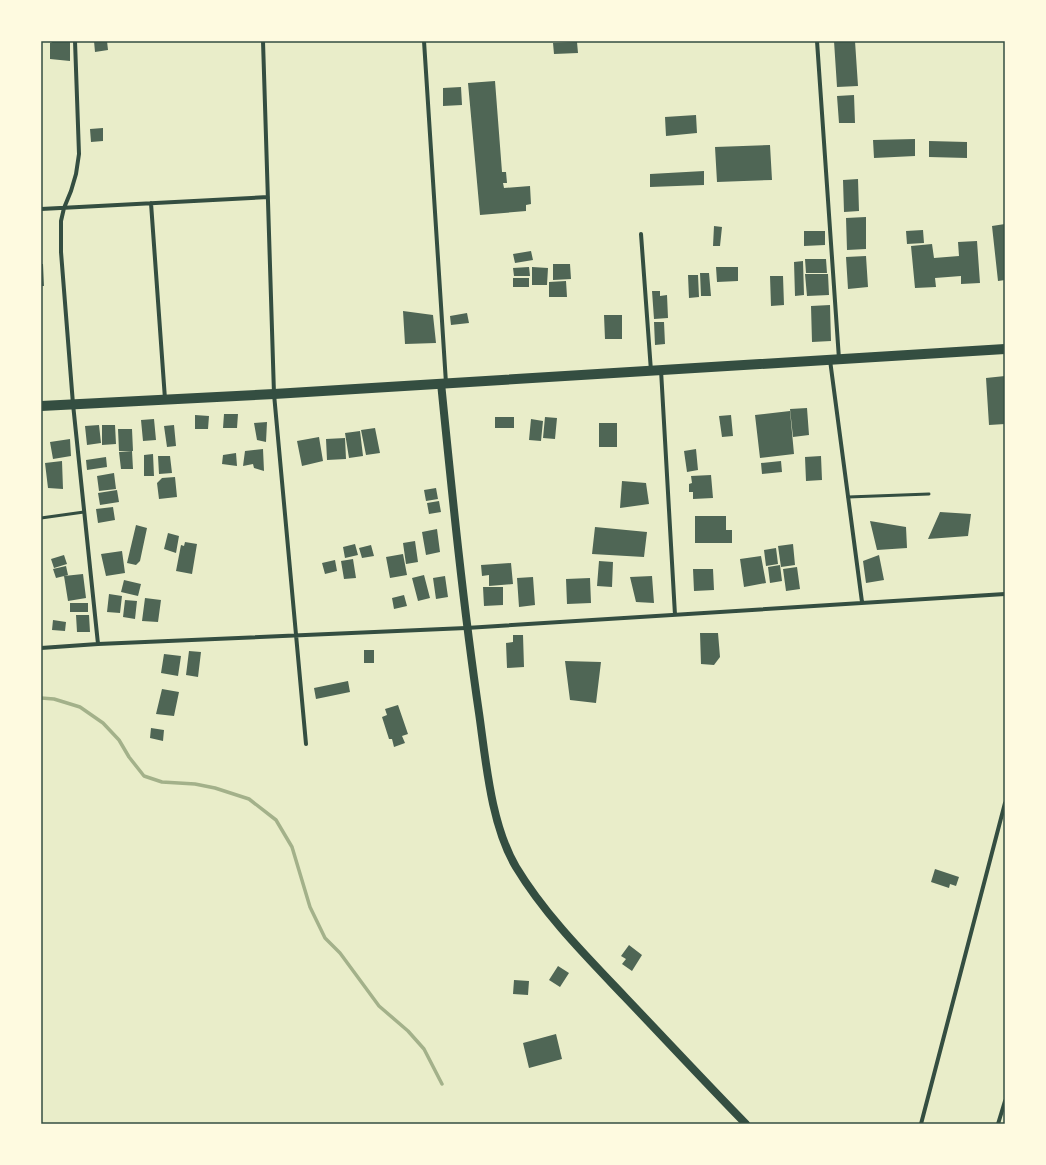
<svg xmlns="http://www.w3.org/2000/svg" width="1046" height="1165" viewBox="0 0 1046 1165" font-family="'Fira Sans Condensed',sans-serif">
	<rect width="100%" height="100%" fill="#e9edc9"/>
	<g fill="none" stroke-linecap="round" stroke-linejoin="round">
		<path stroke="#a3b18a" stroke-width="3.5" d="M41,698L54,699L80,707L103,723L119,740L129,757L144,776L162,782L195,784L215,788L249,799L276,820L292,847L310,907L325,938L340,953L379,1006L408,1031L424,1049L442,1084"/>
	</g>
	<path fill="#4f6655" d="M55,41H70V61L50,59V43Z
		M94,41H107L108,50L95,52Z
		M834,41H855L858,86L837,87Z
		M577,42L578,53L554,54L553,43Z
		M495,81L502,172H506L507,183H503L504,188L530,186L531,204L526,205V211L480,215L468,83Z
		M461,87L462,105L443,106V88Z
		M854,95L855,123H839L837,96Z
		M696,115L697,133L666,136L665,117Z
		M103,128V141L91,142L90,129Z
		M915,139V156L874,158L873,140Z
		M929,141L967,142V158L929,157Z
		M770,145L772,180L717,182L715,147Z
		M704,171V185L650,187V174Z
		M858,179L859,211L844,212L843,180Z
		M866,217V249L847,250L846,218Z
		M1005,224V280L998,281L992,226Z
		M714,226L722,227L720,246H713Z
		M923,230L924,243L907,244L906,231Z
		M804,231H825V245L804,246Z
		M977,241L980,283L961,284V276L935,278L936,287L915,288L911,246L932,244L934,258L959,256L958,242Z
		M531,251L533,260L515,263L513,254Z
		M866,256L868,287L848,289L846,257Z
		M805,259H826L827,273H806Z
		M803,261L804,295L795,296L794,262Z
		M41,264H43L44,286H41Z
		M553,264H570L571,279L553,280Z
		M529,267L530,276H514L513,268Z
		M532,267L548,268L547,285H532Z
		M716,267H738V281L717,282Z
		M700,273H709L711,296H701Z
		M805,274H828L829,295L807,296Z
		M688,275H698L699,297L689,298Z
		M770,276H783L784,305L771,306Z
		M513,278H529V287H513Z
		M566,281L567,297H549V282Z
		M652,291H660V296L667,295L668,318L654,319Z
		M830,305L831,341L812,342L811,306Z
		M403,311L433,315L436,343L405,344Z
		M467,313L469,323L451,325L450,316Z
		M604,315H622V339H605Z
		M654,322H664L665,344L655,345Z
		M1005,376V424L989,425L986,378Z
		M807,408L809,435L793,437L790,409Z
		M790,411L794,454L760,458L755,415Z
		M224,414H238L237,428H223Z
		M195,415L209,416L208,429H195Z
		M731,415L733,436L722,437L719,416Z
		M495,417H514V428H495Z
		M545,417L557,418L555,439L543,438Z
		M154,419L156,440L143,441L141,420Z
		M531,419L543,421L541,441L529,440Z
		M267,422L266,442L257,440L254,423Z
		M599,423H617V447H599Z
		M99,425L101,443L87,445L85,426Z
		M102,425H115L116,444L102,445Z
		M174,425L176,446L167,447L164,426Z
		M375,428L380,453L366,455L361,430Z
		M118,429H132L133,451H119Z
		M360,431L363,456L349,458L345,433Z
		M319,437L323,461L302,466L297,441Z
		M345,438L346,459L327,460L326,439Z
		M70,439L71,456L53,459L50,442Z
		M263,449L264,471L254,468L253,464L243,466L245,451Z
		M696,449L698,470L687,472L684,451Z
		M132,451L133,469H121L119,452Z
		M236,453L237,466L222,464L223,455Z
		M153,454L154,476H144V455Z
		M158,456H170L172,473L159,474Z
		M821,456L822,480L806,481L805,457Z
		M106,457L107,467L87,470L86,460Z
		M62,461L63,489L48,488L45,463Z
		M781,461L782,472L762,474L761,463Z
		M114,473L116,489L99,491L97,476Z
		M711,475L713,498L693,499V492H689V484L692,483L691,476Z
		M175,477L177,497L159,499L157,483L162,478Z
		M622,481L646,483L649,504L620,508Z
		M436,488L438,499L426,501L424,490Z
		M117,490L119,502L100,505L98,493Z
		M439,501L441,512L429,514L427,503Z
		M113,507L115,520L98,523L96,509Z
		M940,512L971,514L968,536L928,539Z
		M695,516H726V530H732V543H695Z
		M870,521L906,527L907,548L877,550Z
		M136,525L147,528L140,561L136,565L127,563Z
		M595,527L647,532L644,557L592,554Z
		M437,529L440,552L426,555L422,532Z
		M168,533L179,536L176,553L164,549Z
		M415,541L418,562L406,564L403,543Z
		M185,542L197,544L192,574L176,571L181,545L184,546Z
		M355,544L358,555L345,558L343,547Z
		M793,544L795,565L781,567L778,546Z
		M371,545L374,556L362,558L359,548Z
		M776,548L778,564L766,566L764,550Z
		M122,551L125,573L106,576L101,554Z
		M403,554L407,575L390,578L386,557Z
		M64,555L67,564L54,568L51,559Z
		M879,555L884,580L866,583L863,561Z
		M761,556L766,583L744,587L740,559Z
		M353,559L356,578L344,579L341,561Z
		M335,560L337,571L325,574L322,563Z
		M599,561L613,562L612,587L597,586Z
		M511,563L513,584L489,586V575L482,576L481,565Z
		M780,565L782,581L770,583L768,567Z
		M66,566L68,575L56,578L53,569Z
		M797,567L800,589L786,591L783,569Z
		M693,569H713L714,590L694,591Z
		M83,574L86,598L68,601L64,576Z
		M424,575L430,598L418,601L412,578Z
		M445,576L448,597L436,599L433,578Z
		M652,576L654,603L636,602L630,577Z
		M533,577L535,605L519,607L517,578Z
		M590,578L591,603L567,604L566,579Z
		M124,580L141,584L138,596L121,592Z
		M483,587H503V605L484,606Z
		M109,594L122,596L120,613L107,612Z
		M404,595L407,606L394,609L392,598Z
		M145,598L161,600L158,622L142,621Z
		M125,600L137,601L135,619L123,617Z
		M70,603H88V612H70Z
		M76,615H89L90,632H77Z
		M53,620L66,622L65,631L52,630Z
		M700,633H718L720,657L714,665L701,664Z
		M513,635H523L524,667L507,668L506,643L513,642Z
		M364,650H374V663H364Z
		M189,651L201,652L198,677L186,675Z
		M164,654L181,656L178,676L161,673Z
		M565,661L601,662L596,703L570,700Z
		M348,681L350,692L316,699L314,688Z
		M162,689L179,692L174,716L156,714Z
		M398,705L408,734L402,736L405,743L394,747L392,739H389L382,717L387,715L385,709Z
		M151,728L164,730L163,741L150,738Z
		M935,869L959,877L956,886L950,884L949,888L931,882Z
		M629,945L642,955L632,971L622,964L626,959L621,956Z
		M558,966L569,973L560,987L549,980Z
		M514,980L529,981L528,995L513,994Z
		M556,1034L562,1059L529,1068L523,1043Z"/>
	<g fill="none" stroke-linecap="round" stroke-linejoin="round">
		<path stroke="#344e41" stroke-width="3" d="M848,497L929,494
			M41,518L84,512"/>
		<path stroke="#344e41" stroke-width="4" d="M75,41L79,154L76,174L71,191L64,208L61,221V252L73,404L98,644
			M263,41L274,394L306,744
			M424,41L446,383
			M817,41L839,359
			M151,203L165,399
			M41,209L268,197
			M641,234L651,371
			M830,360L862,602
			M661,370L675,615
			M41,648L98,644L466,628L1005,594
			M921,1124L1005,803
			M998,1124L1005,1101"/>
		<path stroke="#344e41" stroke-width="8" d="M441,383C452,493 463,604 479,713C486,762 491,825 516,867C545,915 586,956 624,996C665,1039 705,1082 746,1124"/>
		<path stroke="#344e41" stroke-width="10" d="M41,406L274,394L1005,349"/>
	</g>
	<rect width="1046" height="1165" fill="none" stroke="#fefae0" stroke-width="84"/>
	<rect x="42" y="42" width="962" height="1081" fill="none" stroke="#344e41" stroke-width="1.5"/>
</svg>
